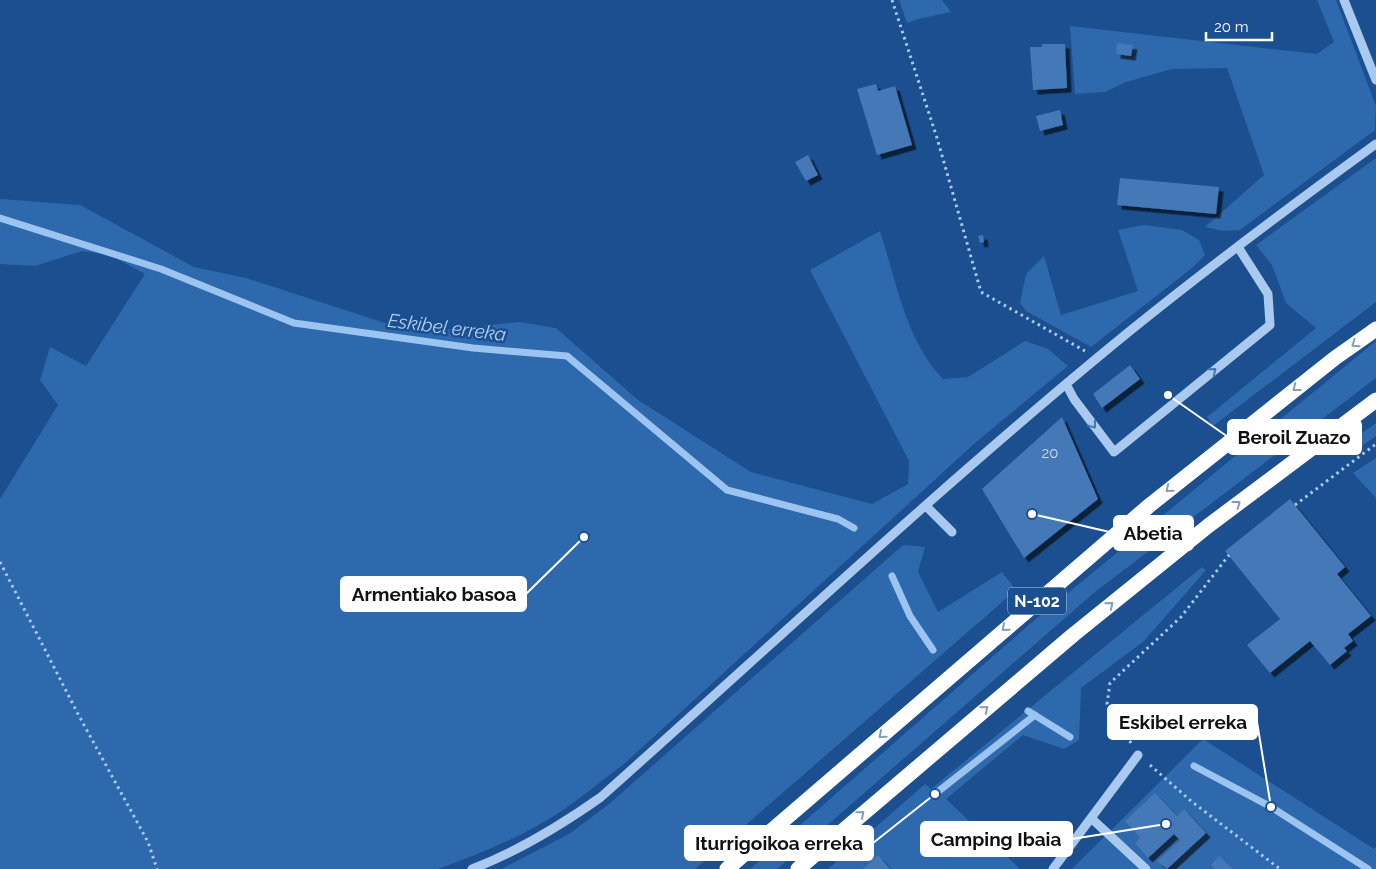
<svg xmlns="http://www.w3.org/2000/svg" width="1376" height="869" viewBox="0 0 1376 869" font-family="Raleway,sans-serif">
	<defs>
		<filter id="shadow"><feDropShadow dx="4.5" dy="4.5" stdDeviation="0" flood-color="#0009"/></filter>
	</defs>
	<rect width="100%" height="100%" fill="#1b4f8f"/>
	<path fill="#2e69ad" d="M899,0H942L951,12L918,19L907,23Z
		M1317,0H1336L1376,106L1375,130L1240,230L1223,231L1205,227L1264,175L1227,68L1172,69L1126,82L1105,92L1075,94L1070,26L1317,54L1334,42Z
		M1376,158V302L1213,426L1207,417L1316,328L1286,303L1272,265L1256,245Z
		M0,199L80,205L194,267L246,278L388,324L432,331L519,322L556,328L638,400L751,472L872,504L908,484L909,461L810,270L880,231C896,280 906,341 943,379L968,377L1025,341L1048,349L1068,366L975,443L624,764C605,778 586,794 566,808C527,835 482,853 438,869H0V499L58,405L40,380L50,347L86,366L145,274L110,255L82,251L35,266L0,264Z
		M1144,225L1182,230L1199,240L1205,255L1192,268L1091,347L1026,311L1020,303L1026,274L1044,256L1061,315L1138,291L1118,230Z
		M1376,341V378L1095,592L777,869H750L1030,624Z
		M1376,423V436L1359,448L1355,438Z
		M1376,458V498L1353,473Z
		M903,545L925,547L918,572L938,612L1002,572L1016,590L695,869H501L569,834L609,804Z
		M1202,567L1206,570L1144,641L1081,688L1079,740L1064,749L1023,735L946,799L1020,869H828L925,784L931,789Z
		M1203,739L1374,849L1376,847V869H1072Z"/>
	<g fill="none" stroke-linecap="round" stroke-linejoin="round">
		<path stroke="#9cc4f0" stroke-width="7" d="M0,218L161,269L294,323L473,348L567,356L727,490L838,519L854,528
			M892,576L910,616L933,650
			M1028,711L1070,737
			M1194,766L1271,807L1368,869
			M935,794L1035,715"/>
	</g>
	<path fill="#4478b7" filter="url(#shadow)" d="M1117,43L1133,45L1131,56L1116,54Z
		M1042,44H1065L1067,88L1033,90L1030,47H1042Z
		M876,84L878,91L895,86L912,145L877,155L857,89Z
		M1060,110L1063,125L1040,131L1036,116Z
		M808,155L818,175L806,181L795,162Z
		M1120,178L1219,187L1216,214L1117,205Z
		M983,235L984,242L980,243L978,236Z
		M1130,365L1140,379L1102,408L1093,394Z
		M1062,417L1098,499L1024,558L982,489Z
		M1290,499L1345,567L1337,574L1371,616L1348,634L1353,641L1344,648L1347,651L1330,665L1310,641L1270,673L1247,645L1280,619L1225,551Z
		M1155,793L1177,816L1184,809L1206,833L1167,869L1157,861L1180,840L1174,834L1148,858L1135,843L1140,838L1125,821Z
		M878,855L890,869H863Z
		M1219,856L1233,869H1215L1211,865Z"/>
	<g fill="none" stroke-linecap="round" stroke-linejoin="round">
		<path stroke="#a9c9ee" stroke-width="3" stroke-dasharray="2.5 4" stroke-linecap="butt" d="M892,0L937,138L981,292L1085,351
			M1295,505L1376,444
			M0,562L78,714L148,842L157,869
			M1131,743L1107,704L1110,683L1181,617L1229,555
			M1150,765L1191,801L1280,869"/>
		<path stroke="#a9c9ee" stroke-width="9" d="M1344,0L1376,80
			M1066,384L1074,399L1114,452L1270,325L1268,294L1238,247
			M926,506L952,532
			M1091,818L1146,869
			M472,869C519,851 560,826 601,797C766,650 927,499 1097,358C1187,283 1281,213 1376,144
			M1053,869L1138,755"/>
		<path stroke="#fff" stroke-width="15" d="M727,869L1150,505L1335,358L1376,329
			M798,869L1073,635L1208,526L1376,400"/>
	</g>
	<defs><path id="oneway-chevron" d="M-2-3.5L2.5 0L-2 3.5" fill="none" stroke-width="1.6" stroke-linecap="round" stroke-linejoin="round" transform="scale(1.25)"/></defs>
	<g stroke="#829ec1">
		<use href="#oneway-chevron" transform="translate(1355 344) rotate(145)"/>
		<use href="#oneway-chevron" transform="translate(1296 388) rotate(142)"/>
		<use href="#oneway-chevron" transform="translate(1169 489) rotate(141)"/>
		<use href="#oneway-chevron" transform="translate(1237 504) rotate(-37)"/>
		<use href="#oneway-chevron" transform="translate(1110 605) rotate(-39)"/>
		<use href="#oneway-chevron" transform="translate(1005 628) rotate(139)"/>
		<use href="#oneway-chevron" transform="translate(985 709) rotate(-40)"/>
		<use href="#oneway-chevron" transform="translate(882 735) rotate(139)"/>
		<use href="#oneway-chevron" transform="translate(861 814) rotate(-41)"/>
	</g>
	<g stroke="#4674ac">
		<use href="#oneway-chevron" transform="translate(1213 371) rotate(-39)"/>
		<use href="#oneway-chevron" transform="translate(1093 425) rotate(53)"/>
	</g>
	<g text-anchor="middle" stroke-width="5" stroke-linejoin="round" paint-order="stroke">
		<g font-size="15" fill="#d0dded">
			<text x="1050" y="458">20</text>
		</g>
		<rect fill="#1b4f8f" stroke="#bbcadd" stroke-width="1" x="1008" y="587.5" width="58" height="27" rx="4"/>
		<g font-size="16" font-weight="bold" fill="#fff">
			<text x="1037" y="607">N-102</text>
		</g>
		<g font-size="19" font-style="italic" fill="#b5d3f5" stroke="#1b4f8f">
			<text transform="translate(447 327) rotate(7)" y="7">Eskibel erreka</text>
		</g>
	</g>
	<path fill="none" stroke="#fff" stroke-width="2" d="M1168 395L1228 437M1032 514L1114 533M584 537L526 594M1271 807L1257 722M1166 824L1072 839M935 794L873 843"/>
	<g fill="#fff" stroke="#1b4f8f" stroke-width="2">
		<circle cx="1168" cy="395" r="5"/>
		<circle cx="1032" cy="514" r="5"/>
		<circle cx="584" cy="537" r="5"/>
		<circle cx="1271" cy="807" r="5"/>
		<circle cx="1166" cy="824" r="5"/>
		<circle cx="935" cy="794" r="5"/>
	</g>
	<g fill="#fff" stroke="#fff" stroke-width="2">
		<rect x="1228" y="420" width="133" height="34" rx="5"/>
		<rect x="1114" y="516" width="79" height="34" rx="5"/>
		<rect x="341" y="577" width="185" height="34" rx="5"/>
		<rect x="1108" y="705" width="149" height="34" rx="5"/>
		<rect x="921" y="822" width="151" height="34" rx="5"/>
		<rect x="685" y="826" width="188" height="34" rx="5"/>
	</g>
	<g font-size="19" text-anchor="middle" font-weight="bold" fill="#111">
		<text x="1294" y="444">Beroil Zuazo</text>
		<text x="1153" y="540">Abetia</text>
		<text x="434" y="601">Armentiako basoa</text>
		<text x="1183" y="729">Eskibel erreka</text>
		<text x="996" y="846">Camping Ibaia</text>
		<text x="779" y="850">Iturrigoikoa erreka</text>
	</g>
	<path d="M1206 32v8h66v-8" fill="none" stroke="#ffffff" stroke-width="2.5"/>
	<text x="1214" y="32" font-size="15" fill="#ffffff" stroke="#1b4f8f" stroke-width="4" paint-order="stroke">20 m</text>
</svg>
